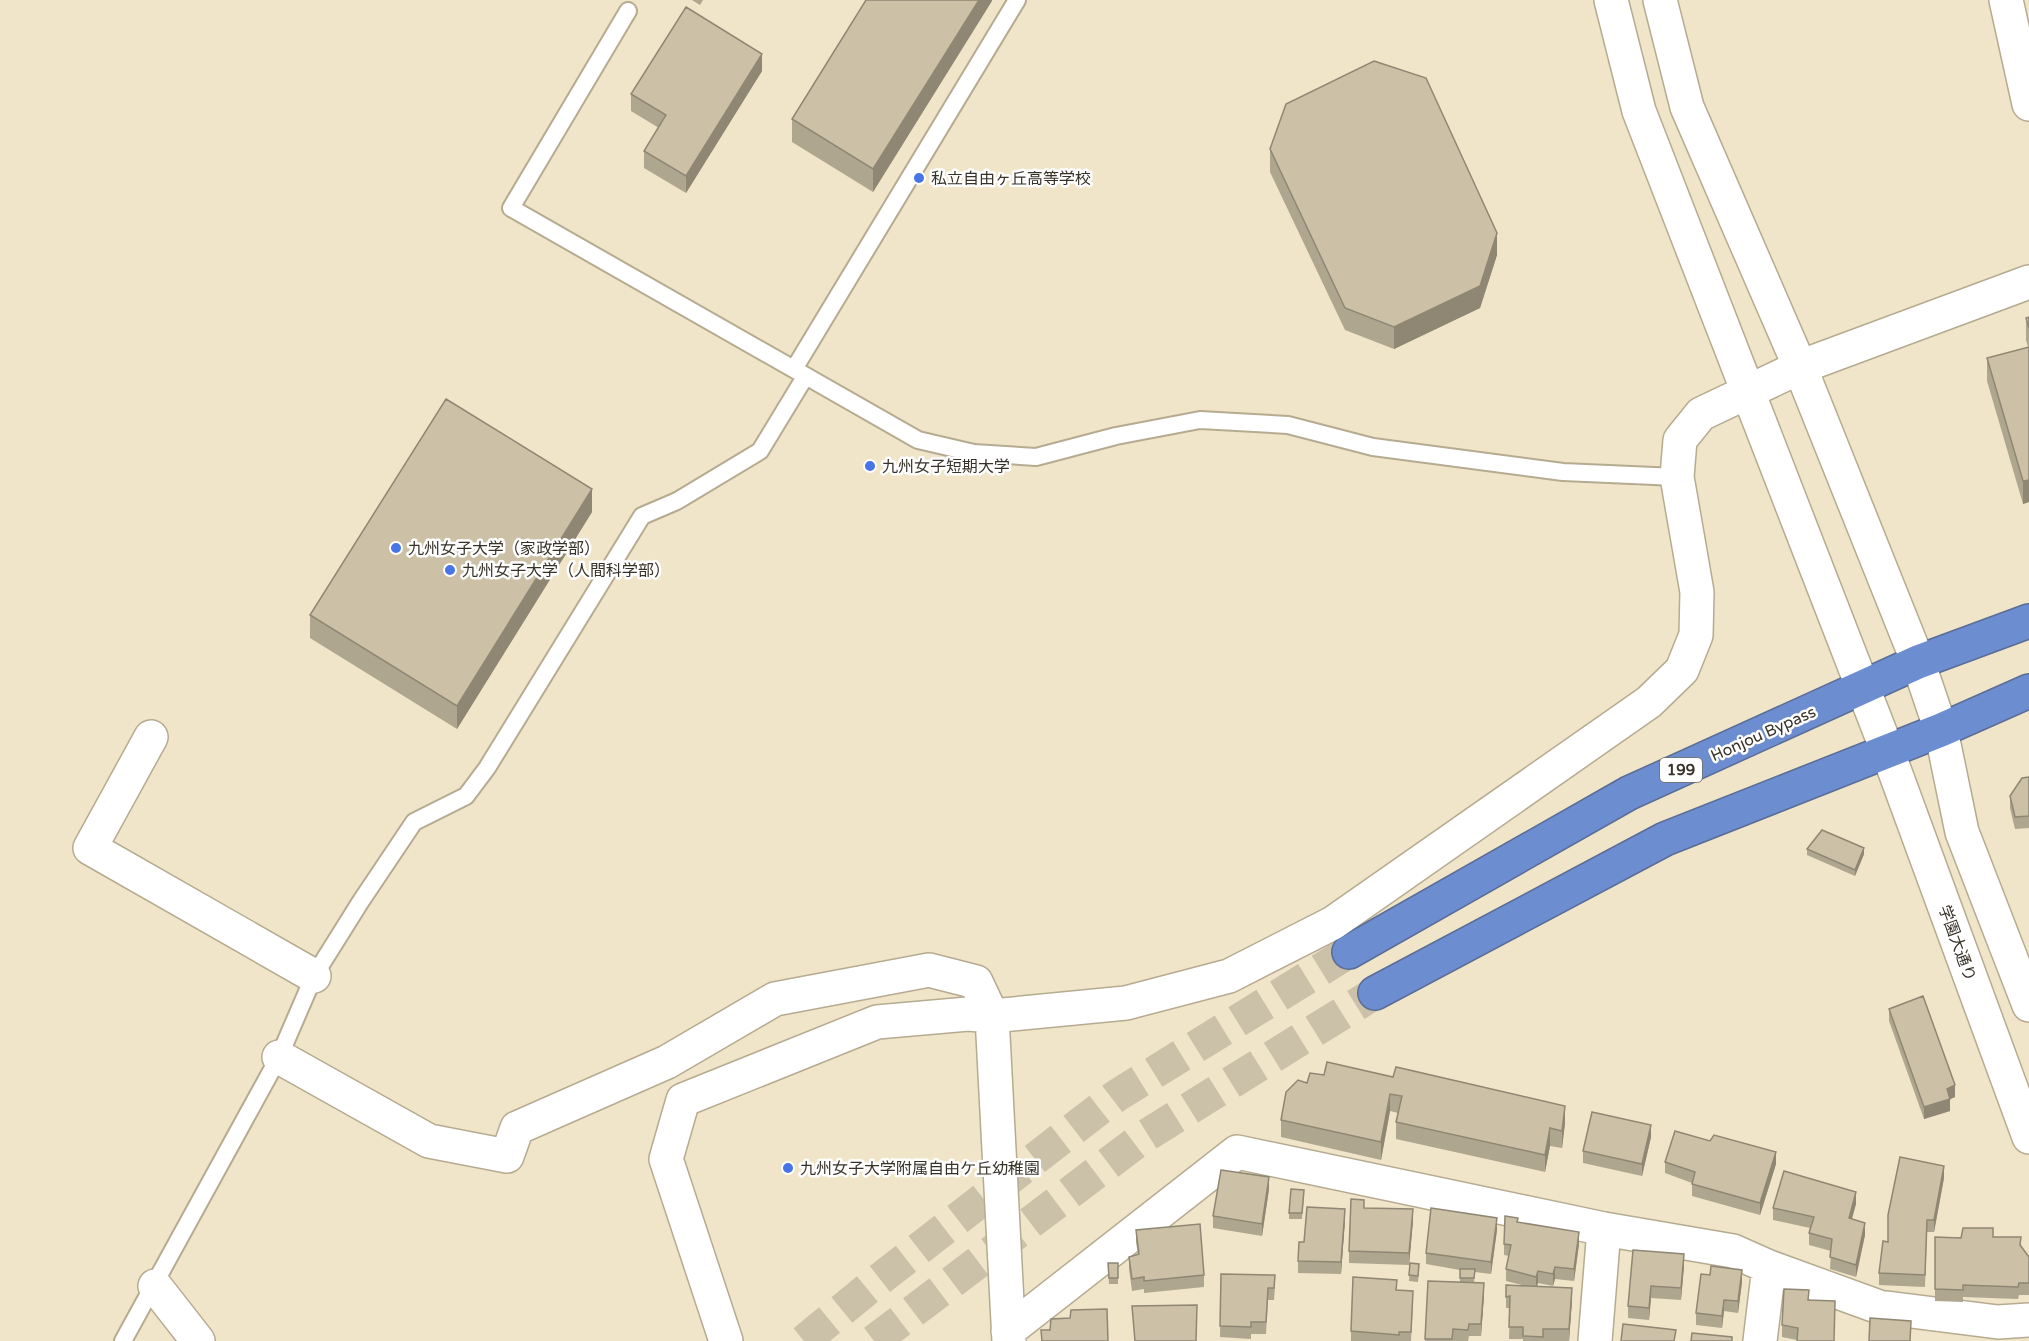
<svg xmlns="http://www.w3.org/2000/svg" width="2029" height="1341" viewBox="0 0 2029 1341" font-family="'Varela Round','Noto Sans JP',sans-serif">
	<rect width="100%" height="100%" fill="#f0e5c9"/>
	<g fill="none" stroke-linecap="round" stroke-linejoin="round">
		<path stroke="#cbc1a9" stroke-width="33" stroke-dasharray="33 16" stroke-linecap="butt" d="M804,1341L876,1282L1116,1096L1349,952
			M874,1341L1142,1138L1375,993"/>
		<defs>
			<path id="lane" d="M628,11L511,208L918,440L974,453L1036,457L1116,436L1200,420L1288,425L1373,447L1563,472L1677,477
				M794,369L1017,0
				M123,1341L279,1057L314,976L361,901L414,822L466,796L487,768L642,516L677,501L760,451L805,377"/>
			<path id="street" d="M2006,0L2029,104
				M151,737L90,848L314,976
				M279,1057L429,1141L507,1156L517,1128L667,1062L775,999L929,970L976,982L992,1016L968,1014L877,1022L683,1100L666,1159L726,1341
				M155,1286L198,1341
				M1008,1331L1237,1152L1604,1229L1733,1251L1769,1267L1879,1307L1998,1322L2029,1320
				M1009,1341L992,1016L1126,1003L1229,976L1333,923L1649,702L1682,670L1696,635L1697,592L1677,477L1680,440L1701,414L1800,367L2029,282
				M1595,1341L1604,1229
				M1760,1341L1769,1267"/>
			<path id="secondary" d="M1611,0L1639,111L1887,750L2029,1137
				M1660,0L1687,107L1800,367L1918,662L1941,730L1962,832L2029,1005"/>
			<path id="highway" d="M1349,952L1629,793L1918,662L2029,621
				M1375,993L1665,839L1941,730L2029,691"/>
		</defs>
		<use href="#lane" stroke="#b6ab91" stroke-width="20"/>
		<use href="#street" stroke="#b6ab91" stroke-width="36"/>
		<use href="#secondary" stroke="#b6ab91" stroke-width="36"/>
		<use href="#highway" stroke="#5a6d96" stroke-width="36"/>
		<use href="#lane" stroke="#fff" stroke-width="16"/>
		<use href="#street" stroke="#fff" stroke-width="33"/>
		<use href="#secondary" stroke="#fff" stroke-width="33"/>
		<use href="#highway" stroke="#6d8dd1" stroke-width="33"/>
	</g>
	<path fill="#afa68f" d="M692,0H703L700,5Z
		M992,0L873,192L792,142V119Z
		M762,71L686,193L644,168V151L659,128L631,111V94Z
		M1270,149L1497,255L1480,308L1394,349L1345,330L1270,172Z
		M2029,317V502L2023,504L1987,381V358L2028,347L2026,340V318Z
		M592,512L457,729L310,638V615Z
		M2029,777V828L2015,829L2010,808V796Z
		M1807,849L1864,854L1855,876L1807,855Z
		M1889,1009L1955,1097L1950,1099V1111L1924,1119L1889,1021Z
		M1310,1073L1565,1123L1562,1148L1550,1146L1545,1172L1396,1139V1122L1398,1113L1390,1111L1381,1160L1281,1137V1120L1307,1083Z
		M1651,1137L1642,1176L1583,1163V1151Z
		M1665,1162L1776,1164L1760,1215L1692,1196V1183L1665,1173Z
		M1944,1178L1934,1232H1927L1925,1287L1879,1285V1273L1888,1242Z
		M1269,1189L1262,1236L1213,1228V1216Z
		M1304,1196L1302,1219H1289V1213Z
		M1856,1204L1851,1219L1865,1235L1856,1277L1830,1269L1831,1251L1809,1245V1233L1810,1228L1773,1220V1208Z
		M1364,1208L1413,1221L1409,1265L1349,1263V1251Z
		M1345,1220L1341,1274L1298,1273V1261L1304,1242Z
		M1518,1223L1579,1244L1574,1281L1555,1279L1553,1286L1538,1283L1537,1286L1572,1300L1569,1341H1523V1339H1509L1510,1308H1506V1285H1522L1506,1281V1269L1509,1256L1504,1255V1244Z
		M1136,1230L1204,1275V1287L1144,1293V1289L1132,1291L1129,1269V1257L1138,1255L1136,1242Z
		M1497,1230L1491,1274L1475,1272L1474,1283L1484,1295L1481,1336H1469L1468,1341H1425L1428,1281L1460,1282V1270L1426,1264V1253Z
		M1935,1237H1993L2021,1245L2029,1257V1295H2019L2018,1299L1963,1297V1302L1935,1301Z
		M1633,1250L1684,1266L1681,1300L1651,1298L1649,1320L1628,1318V1306Z
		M1108,1263H1118V1284H1109Z
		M1410,1263L1419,1270L1418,1282L1409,1281Z
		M1221,1274L1275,1287L1274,1300H1268L1266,1334H1251V1339L1220,1337Z
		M1710,1275L1742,1282L1738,1313L1724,1311L1722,1328L1696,1325V1313Z
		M1397,1290L1413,1303L1411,1341H1351V1331Z
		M1809,1290L1797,1340L1782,1337V1325Z"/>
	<path fill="#8f8774" d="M979,0H992V1L873,192V169Z
		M762,54V71L686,193V176Z
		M1497,233V255L1480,308L1394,349V327Z
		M2029,480V502L2023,504V481Z
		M592,489V512L457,729V706Z
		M1864,848V854L1855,876V870Z
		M1955,1085V1097L1948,1100L1950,1099V1111L1924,1119V1107L1947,1089Z
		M1390,1094V1111L1381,1160V1142Z
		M1565,1106V1123L1562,1148V1131Z
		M1651,1125V1137L1642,1176V1164Z
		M1550,1128V1146L1545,1172V1155Z
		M1776,1152V1164L1760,1215V1203Z
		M1944,1166V1178L1934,1232V1220Z
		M1269,1177V1189L1262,1236V1224Z
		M1856,1192V1204L1849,1230V1218Z
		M1345,1209V1220L1341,1274V1262Z
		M1413,1209V1221L1409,1265V1253Z
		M1497,1218V1230L1491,1274V1262Z
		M1865,1223V1235L1856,1277V1265Z
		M1579,1232V1244L1574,1281V1269Z
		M1684,1254V1266L1681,1300V1288Z
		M1555,1267V1279L1553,1286V1274Z
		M1742,1270V1282L1738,1313V1301Z
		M1538,1271V1283L1536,1289V1277Z
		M1484,1283V1295L1481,1336V1324Z
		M1651,1286V1298L1649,1320V1308Z
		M1572,1288V1300L1569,1341V1329Z
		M1724,1300V1311L1722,1328V1316Z"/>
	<path fill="#ccc1a6" stroke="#8f8774" stroke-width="1.5" d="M866,0H979L873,169L792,119Z
		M686,7L762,54L686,176L644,151L666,115L631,94Z
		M1374,61L1426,78L1497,233L1480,286L1394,327L1345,308L1270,149L1286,104Z
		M2029,317V328L2026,318Z
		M2029,347V480L2023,481L1987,358Z
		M446,399L592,489L457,706L310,615Z
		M2029,777V816L2015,817L2010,796L2022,778Z
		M1822,830L1864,848L1855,870L1807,849Z
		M1923,996L1955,1085L1947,1089L1950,1099L1924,1107L1889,1009Z
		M1327,1062L1393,1077L1396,1067L1565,1106L1562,1131L1550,1128L1545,1155L1396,1122L1402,1096L1390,1094L1381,1142L1281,1120L1286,1092L1298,1080L1307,1083L1310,1073L1324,1075Z
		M1592,1112L1651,1125L1642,1164L1583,1151Z
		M1675,1131L1710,1141L1714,1135L1776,1152L1760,1203L1692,1184L1695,1172L1665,1162Z
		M1900,1157L1944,1166L1934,1220H1927L1925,1275L1879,1273L1883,1241L1888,1242V1215Z
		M1221,1170L1269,1177L1262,1224L1213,1216Z
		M1784,1171L1856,1192L1849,1218L1865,1223L1856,1265L1830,1257L1832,1239L1809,1233L1814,1217L1773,1208Z
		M1291,1189L1304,1190L1302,1213H1289Z
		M1351,1199L1364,1200V1208L1413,1209L1409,1253L1349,1251Z
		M1307,1207L1345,1209L1341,1262L1298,1261L1299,1242H1304Z
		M1431,1208L1497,1218L1491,1262L1426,1253Z
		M1505,1216L1518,1218L1517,1222L1579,1232L1574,1269L1555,1267L1553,1274L1538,1271L1536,1277L1506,1269L1511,1245L1504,1244Z
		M1200,1224L1204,1275L1144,1281V1277L1132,1279L1129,1257L1139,1254L1136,1230Z
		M1963,1228H1993V1237H2021L2020,1245L2029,1257V1283H2019L2018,1287L1963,1285V1290L1935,1289V1237L1961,1238Z
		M1633,1250L1684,1254L1681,1288L1651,1286L1649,1308L1628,1306Z
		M1108,1263H1118V1278H1109Z
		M1410,1263L1419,1264L1418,1276L1409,1275Z
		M1711,1266L1742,1270L1738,1301L1724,1300L1722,1316L1696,1313L1701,1274L1710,1275Z
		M1460,1269H1475L1474,1278H1460Z
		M1221,1274L1275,1275L1274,1288H1268L1266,1322H1251V1327L1220,1326Z
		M1353,1277L1397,1280L1396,1290L1413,1291L1411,1332H1399V1335L1351,1331Z
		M1428,1281L1484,1283L1481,1324H1469L1468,1330L1453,1329L1452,1339H1425Z
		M1506,1285L1572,1288L1569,1329H1543V1337L1523,1336V1327H1509L1510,1296L1506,1297Z
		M1784,1289L1809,1290L1808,1300L1835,1301L1834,1341H1797L1798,1328L1782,1325Z
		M1197,1305L1196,1341H1135L1132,1306Z
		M1107,1309L1108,1341H1042L1041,1330H1050L1051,1319L1070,1318L1071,1310Z
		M1870,1318L1911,1321L1910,1341H1869Z
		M1623,1324L1676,1330L1674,1341H1621Z
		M1692,1333L1732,1337V1341H1691Z"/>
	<g fill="#4775e7" stroke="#fff" stroke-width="2">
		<circle cx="919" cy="178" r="6"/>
		<circle cx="870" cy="466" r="6"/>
		<circle cx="396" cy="548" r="6"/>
		<circle cx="450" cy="570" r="6"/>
		<circle cx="788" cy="1168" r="6"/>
	</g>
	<g text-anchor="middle" stroke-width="5" stroke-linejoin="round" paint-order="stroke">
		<rect fill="#fff" stroke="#737068" stroke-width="1.5" x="1660" y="758" width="42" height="24" rx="4.5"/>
		<g font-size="15" font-weight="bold" fill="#373228">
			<text x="1681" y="775">199</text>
		</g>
		<g font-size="16" fill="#373228" stroke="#fff" text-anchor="start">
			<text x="931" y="184">私立自由ヶ丘高等学校</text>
			<text x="882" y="472">九州女子短期大学</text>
			<text x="408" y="554">九州女子大学（家政学部）</text>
			<text x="462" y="576">九州女子大学（人間科学部）</text>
			<text x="800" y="1174">九州女子大学附属自由ケ丘幼稚園</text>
		</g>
		<g font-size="16" fill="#373228" stroke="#fff">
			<text transform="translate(1763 733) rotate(-24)" y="6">Honjou Bypass</text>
			<text transform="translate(1958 943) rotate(70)" y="6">学園大通り</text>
		</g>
	</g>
</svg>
